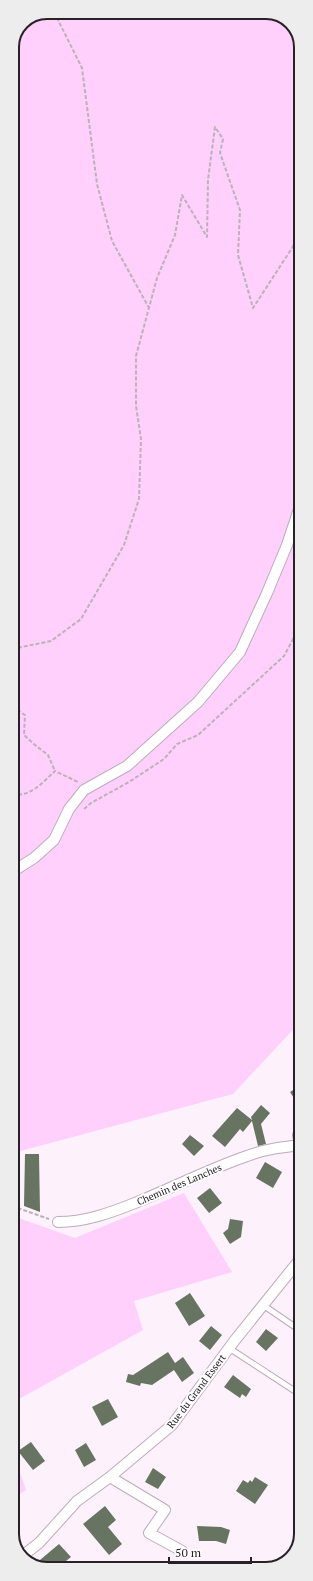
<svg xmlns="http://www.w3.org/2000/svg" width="313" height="1581" viewBox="0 0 313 1581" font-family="'PT Serif',serif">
	<rect width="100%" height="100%" fill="#fdf1fc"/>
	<path fill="#fed0fb" d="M47,12H271L291,22L301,42V1021L233,1094L13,1153V1216L75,1238L184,1193L232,1272L134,1301L143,1330L12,1403V46L22,22Z
		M12,1449L26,1490L12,1499Z"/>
	<path fill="#677461" d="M301,1085V1109L290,1092Z
		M261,1105L270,1113L261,1124L266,1144L258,1146L252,1121L243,1132L240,1129L225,1147L212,1136L237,1108L252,1120L251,1117Z
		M190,1135L204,1146L194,1156L182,1144Z
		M25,1154H39L40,1212L24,1206Z
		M265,1162L282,1172L273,1188L256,1178Z
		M210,1188L222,1203L209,1213L197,1198Z
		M230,1219L243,1221L241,1237L230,1244L223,1233L228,1229Z
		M190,1293L205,1316L189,1326L175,1303Z
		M211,1326L222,1335L210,1350L199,1341Z
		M266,1329L278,1338L266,1351L256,1342Z
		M168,1352L175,1363L183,1357L194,1373L182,1382L174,1370L152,1385L141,1383L140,1386L126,1382L128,1374L133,1375Z
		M233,1375L251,1389L246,1397L242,1394L240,1398L224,1387Z
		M108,1399L118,1417L102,1426L92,1407Z
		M31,1442L45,1461L33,1470L18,1451Z
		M86,1443L96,1460L84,1467L75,1450Z
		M153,1468L166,1477L158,1489L145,1482Z
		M255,1477L268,1485L255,1504L236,1491L243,1480L248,1483L250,1480L252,1482Z
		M105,1506L116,1520L108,1527L122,1544L109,1555L83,1524Z
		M197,1526L221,1527L230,1530L226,1544L216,1541H199Z
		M59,1544L71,1557L66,1561L68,1564L63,1569H42L34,1565Z"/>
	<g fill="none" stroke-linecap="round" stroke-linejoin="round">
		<defs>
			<path id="lane" d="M263,1305L301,1331
				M229,1348L301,1395"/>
			<path id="street" d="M12,872L34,858L54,840L69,809L84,790L127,766L198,702L240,652L267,593L287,545L301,503
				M300,1145L298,1135L301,1128
				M58,1222C85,1222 110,1213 135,1203C172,1188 209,1169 247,1156C265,1149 283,1147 301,1145
				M110,1477L165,1510L149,1533L182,1551
				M21,1557L39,1543L77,1501L110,1477L172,1425L235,1340L301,1258"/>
		</defs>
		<use href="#lane" stroke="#beabbc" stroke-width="7"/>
		<use href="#street" stroke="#beabbc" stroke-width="12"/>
		<path stroke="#bcb2bb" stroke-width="2" stroke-dasharray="4 2" stroke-linecap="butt" d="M54,12L82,68L97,184L112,241L149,308
			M12,649L51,641L81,619L124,545L139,499L141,439L136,406V356L157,278L175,235L182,195L207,237L208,180L215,127L223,139L220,153L240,210L238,255L253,308L292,248L301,230
			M12,707L25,715L24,735L35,745L48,755L55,771
			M12,794C30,798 43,782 55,771L78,782
			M84,809L91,803L129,782L164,759L177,744L198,735L284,656L301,624
			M12,1206L49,1219"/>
		<use href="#lane" stroke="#fff" stroke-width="5"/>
		<use href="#street" stroke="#fff" stroke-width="10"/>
	</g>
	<g text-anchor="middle" stroke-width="4" stroke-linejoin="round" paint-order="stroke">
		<g font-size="10" fill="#282128" stroke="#fff">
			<text transform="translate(179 1184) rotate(-23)" y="4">Chemin des Lanches</text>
			<text transform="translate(196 1391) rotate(-53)" y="4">Rue du Grand Essert</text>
		</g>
	</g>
	<path d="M0 0H313V1581H0ZM47 19H266A28 28 0 0 1 294 47V1534A28 28 0 0 1 266 1562H47A28 28 0 0 1 19 1534V47A28 28 0 0 1 47 19Z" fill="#eeedee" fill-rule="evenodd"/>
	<path fill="none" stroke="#282128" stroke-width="2" d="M47 19H266A28 28 0 0 1 294 47V1534A28 28 0 0 1 266 1562H47A28 28 0 0 1 19 1534V47A28 28 0 0 1 47 19Z"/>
	<path d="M169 1557v6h82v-6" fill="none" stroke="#282128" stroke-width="2"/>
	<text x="175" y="1557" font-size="12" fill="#282128" stroke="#ffffff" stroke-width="3" paint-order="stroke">50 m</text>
</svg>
